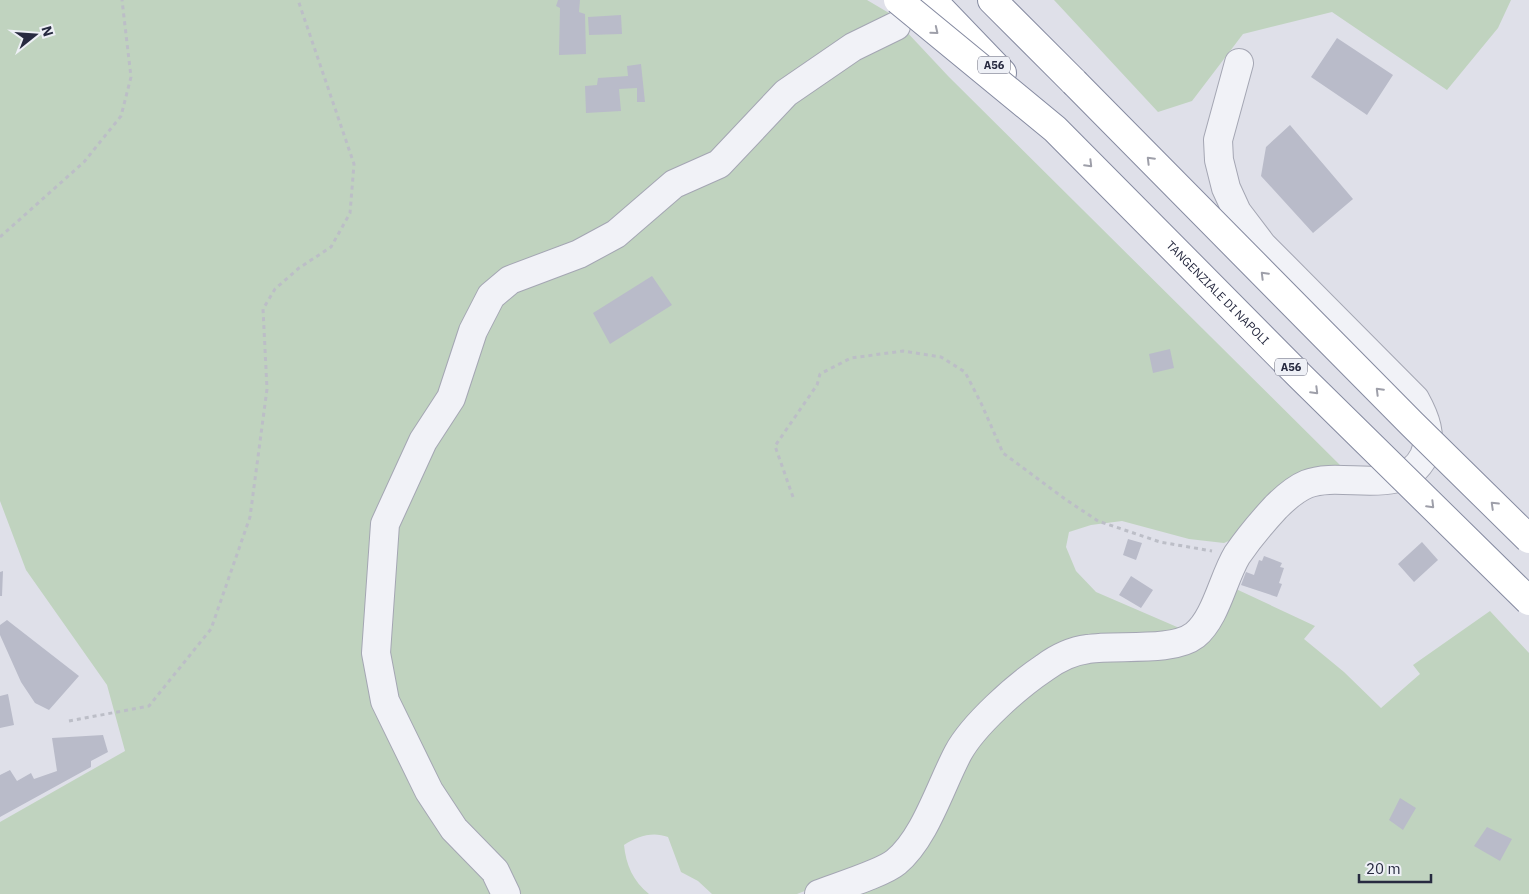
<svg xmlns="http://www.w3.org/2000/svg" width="1529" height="894" viewBox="0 0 1529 894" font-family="'IBM Plex Sans',sans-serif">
	<rect width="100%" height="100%" fill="#dfe0e9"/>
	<path fill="#c0d3bf" d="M0,0H867L889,13L949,77L1346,471H1309L1287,479L1245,521L1233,539L1224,543L1189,539L1122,521L1091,525L1069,532L1066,547L1076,571L1096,592L1184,630L1048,657L889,858L797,894H712L698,881L681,872L668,837C653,831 637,836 624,845C626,865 633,881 649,894H0V822L125,751L107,685L26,570L0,501Z
		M1054,0H1511L1498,28L1447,90L1332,12L1243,34L1192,101L1158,112Z
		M1236,589L1315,626L1304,639L1344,672L1381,708L1420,674L1413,665L1490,611L1529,653V894H846L898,870L975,747L1041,680L1074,663L1179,653Z"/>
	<path fill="#b9bbc9" d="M558,0H580L579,12L585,14L586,54L559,55L560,8L556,6Z
		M621,15L622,34L589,35L588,17Z
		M1337,38L1393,75L1367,115L1311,77Z
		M641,64L645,102H637V88L619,89L621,111L586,113L585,86L597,85L598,78L628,76L627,66Z
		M1290,125L1353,199L1313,233L1261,176L1266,147Z
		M652,276L672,305L610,344L593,313Z
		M1170,349L1174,368L1153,373L1149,354Z
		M1128,539L1142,543L1136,560L1123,555Z
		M1422,542L1438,560L1414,582L1398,564Z
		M1264,556L1282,563L1280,567L1284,568L1279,583L1282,584L1277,597L1241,585L1246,572L1254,575L1259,560L1262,561Z
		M3,571L2,596H0V572Z
		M1131,576L1153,590L1141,608L1119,595Z
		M7,620L79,676L49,710L35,703L21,682L0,635V625Z
		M8,694L14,725L0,728V696Z
		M103,735L108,752L91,761V767L0,817V775L10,770L17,781L31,773L34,779L57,771L52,738Z
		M1400,798L1416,808L1403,830L1389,820Z
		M1487,827L1512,839L1500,861L1474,846Z"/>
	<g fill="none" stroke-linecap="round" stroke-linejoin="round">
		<defs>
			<path id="minor" d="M506,894L495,871L454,829L429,791L385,701L376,653L385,524L423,441L451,398L473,331L491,296L510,280L579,254L616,234L674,184L719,164L786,93L853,47L896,26
				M819,894C837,887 883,873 896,862C925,838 940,787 958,753C973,725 1017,686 1044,668C1056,659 1072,651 1088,649C1116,644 1172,653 1195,635C1216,618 1223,578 1237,555C1248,539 1263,521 1276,507C1285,498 1295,489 1307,484C1342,470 1403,499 1424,456C1433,436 1425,417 1415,399L1262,245L1237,212L1226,188L1219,160L1218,140L1239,63"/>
			<path id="highway" d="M932,0L1002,73
				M992,0L1074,82"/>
		</defs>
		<use href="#minor" stroke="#a4a6b3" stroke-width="30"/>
		<use href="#highway" stroke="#858aa0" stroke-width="30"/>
		<path stroke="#bcbec7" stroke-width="3" stroke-dasharray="4 4" stroke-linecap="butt" d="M0,237L84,162L121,116L131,77L122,0
			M793,497L775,446L817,385L820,374L851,358L903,351L941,357L965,372L981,403L1003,453L1065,499L1098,521L1160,542L1212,551
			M69,721L149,706L211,629L250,517L267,389L263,309L275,289L299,268L331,247L350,213L354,164L298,0"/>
		<use href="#minor" stroke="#f1f2f7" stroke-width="28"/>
		<use href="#highway" stroke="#fff" stroke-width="28"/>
		<defs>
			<g id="highway-bridge">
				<path id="s1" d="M898,0L1055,129L1300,376L1529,601"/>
				<path d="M1074,82L1412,424L1529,539"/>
			</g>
		</defs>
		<use href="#highway-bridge" stroke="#858aa0" stroke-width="30" stroke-linecap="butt"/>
		<use href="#highway-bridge" stroke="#fff" stroke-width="28"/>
	</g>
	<defs><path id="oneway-chevron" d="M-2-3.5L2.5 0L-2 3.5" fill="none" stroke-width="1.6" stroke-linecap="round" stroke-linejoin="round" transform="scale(1.25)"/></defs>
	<g stroke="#9e9fa9">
		<use href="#oneway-chevron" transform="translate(935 31) rotate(39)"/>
		<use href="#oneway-chevron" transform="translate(1150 160) rotate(-135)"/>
		<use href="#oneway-chevron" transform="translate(1089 164) rotate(45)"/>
		<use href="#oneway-chevron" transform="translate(1264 275) rotate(-135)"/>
		<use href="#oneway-chevron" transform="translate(1315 391) rotate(45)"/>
		<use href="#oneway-chevron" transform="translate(1379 391) rotate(-135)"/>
		<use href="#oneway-chevron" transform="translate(1431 505) rotate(45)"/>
		<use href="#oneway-chevron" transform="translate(1494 505) rotate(-136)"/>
	</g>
	<g text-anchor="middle" stroke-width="4" stroke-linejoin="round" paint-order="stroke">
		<g fill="#eef0f6" stroke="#636577" stroke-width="1">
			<rect x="978" y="56.5" width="32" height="17" rx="4"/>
			<rect x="1275" y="358.5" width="32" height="17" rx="4"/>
		</g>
		<g font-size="11" font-weight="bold" fill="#272a40">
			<text x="994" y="69">A56</text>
			<text x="1291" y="371">A56</text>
		</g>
		<g font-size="12" fill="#272a40" stroke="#eef0f6">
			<text dy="4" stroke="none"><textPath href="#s1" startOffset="434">TANGENZIALE DI NAPOLI</textPath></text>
		</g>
	</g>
	<g transform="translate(35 35) rotate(73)" stroke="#eef0f6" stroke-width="4" paint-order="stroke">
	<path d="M0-4L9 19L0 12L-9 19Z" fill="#272a40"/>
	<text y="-8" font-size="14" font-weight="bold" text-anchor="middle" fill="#272a40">N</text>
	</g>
	<path d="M1359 874v8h72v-8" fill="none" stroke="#272a40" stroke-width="2.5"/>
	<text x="1366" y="874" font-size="15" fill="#272a40" stroke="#eef0f6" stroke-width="4" paint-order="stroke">20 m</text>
</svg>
